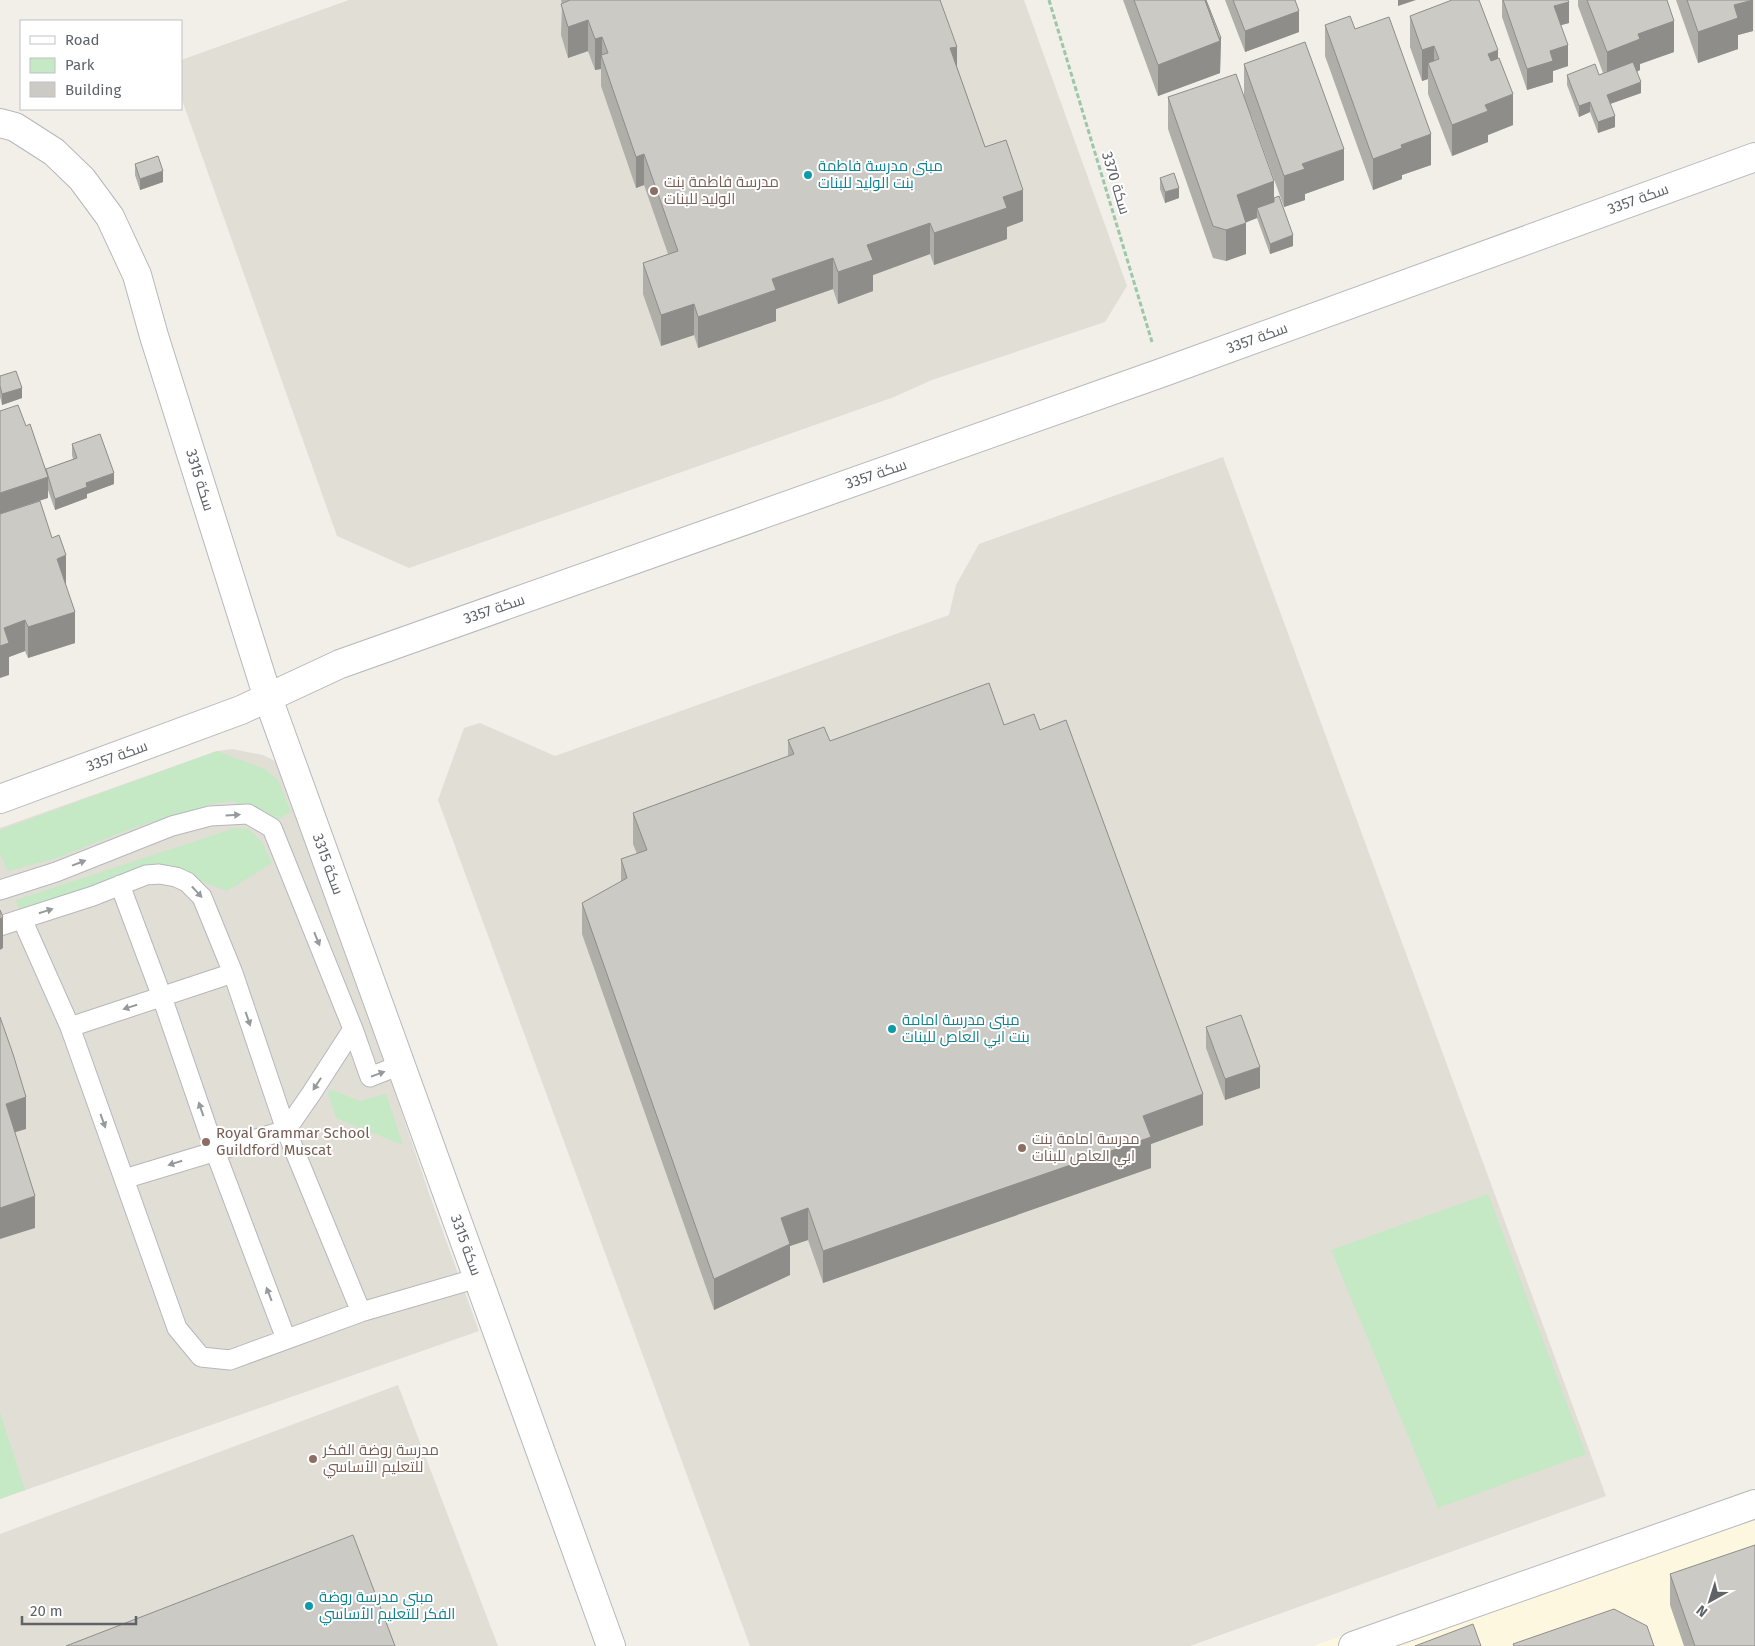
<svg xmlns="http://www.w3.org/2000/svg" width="1755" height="1646" viewBox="0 0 1755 1646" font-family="'Fira Sans',Cairo,sans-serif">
	<rect width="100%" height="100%" fill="#f1efe8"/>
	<path fill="#fef7e0" d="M1755,1491V1646H1313L1599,1547Z"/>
	<path fill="#e1ded6" d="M349,0H1024L1127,286L1105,322L932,380L894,397L778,438L409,568L337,536L181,97V60Z
		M1223,457L1606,1496L1190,1646H750L438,800L464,728L480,723L555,756L765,681L949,615L956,585L979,544Z
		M232,749L263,755L281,764L377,1040L430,1196L479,1331L0,1499V828L217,751Z
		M398,1385L498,1646H0V1534Z"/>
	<path fill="#c5e8c5" d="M217,751L265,769L278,780L291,812L275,821L233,801L207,805L181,816L151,822L117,834L57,858L8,871L0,854V830Z
		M235,828L249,829L262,842L272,863L227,891L182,874L22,919L16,900Z
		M330,1089L360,1101L386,1094L403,1145L336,1118L328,1094Z
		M1488,1194L1586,1454L1438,1508L1331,1250Z
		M0,1412L25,1490L0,1499Z"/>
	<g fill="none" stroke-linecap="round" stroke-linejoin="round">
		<defs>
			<path id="service" d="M120,885L162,997L215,1151L286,1339
				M0,890L56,872L172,826L210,816L248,814L272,828L353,1029L311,1094L286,1130L361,1312L478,1278
				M22,919L70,1027
				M0,926L93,896L146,875L159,874L176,877L187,882L202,897L233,973L70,1027L177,1328L201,1357L230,1360L361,1312
				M353,1029L370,1077L400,1065
				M124,1179L286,1130L233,973"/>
			<path id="minor" d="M1353,1646L1755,1504"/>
			<path id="tertiary" d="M0,123L15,127L54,152L82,179L110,217L137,275L154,336L268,698L611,1646
				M0,799L241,710L340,664L1161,373L1755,157"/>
		</defs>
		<use href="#service" stroke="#b5b8bc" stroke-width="21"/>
		<use href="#minor" stroke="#b5b8bc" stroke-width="30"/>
		<use href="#tertiary" stroke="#b5b8bc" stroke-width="30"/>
		<path stroke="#9cc7a9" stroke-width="3" stroke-dasharray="5 2.5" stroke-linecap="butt" d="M1049,0L1152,342"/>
		<use href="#service" stroke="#fff" stroke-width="19"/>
		<use href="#minor" stroke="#fff" stroke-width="28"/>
		<use href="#tertiary" stroke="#fff" stroke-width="28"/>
	</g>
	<path fill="#afaea9" d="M561,0H940L957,67L985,147L1023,221L1007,227V239L934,265L930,254L873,275V291L838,304L833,289L776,309V321L698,348L694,335L661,346L643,294V263L668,254L644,185L636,188L601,86V69L595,70L588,51L568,58L561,35L562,4Z
		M1123,0H1206L1221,38L1220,73L1158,96Z
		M1225,0H1295L1299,32L1245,52Z
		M1502,0H1568L1569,23L1561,25L1568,66L1553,71V82L1527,90L1502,17Z
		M1578,0H1667L1674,52L1640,64V70L1637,72L1641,93L1610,104L1615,127L1598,133L1590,112L1579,117L1567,85V75H1599L1603,73L1578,6Z
		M1676,0H1753V31L1738,35V49L1698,63Z
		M1410,16L1498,58L1513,125L1488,135V142L1452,156L1428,94V79L1422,81L1410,47Z
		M1325,25L1355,29L1431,165L1402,175V179L1373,190L1325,56Z
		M1244,64L1344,180L1305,194V200L1284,207L1250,112L1274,198L1293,246L1270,254L1257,218L1246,222V254L1226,261L1213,258L1168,129V97L1244,95Z
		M135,164L163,182L140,190L135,175Z
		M1160,178L1179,198L1165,203L1160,189Z
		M0,376L22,398L2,405L0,397Z
		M26,426L46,469L73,459L72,455V444L114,484L87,494V498L55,510L48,490V498Z
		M0,514L66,585L75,643L28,658L25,651L9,657V675Z
		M1004,725L1040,730L1203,1125L1151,1144V1168L823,1283L808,1240L790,1246V1275L714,1310L582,934V903L621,882V859L637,854L633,844V813L788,756V740L830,741Z
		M1206,1027L1260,1088L1225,1100L1206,1048Z
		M1670,1574L1755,1646H1684L1670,1605Z"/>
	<path fill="#8f8d8a" d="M1398,0H1416L1398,6Z
		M1753,0V31L1738,35V49L1698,63V32L1734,5Z
		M1569,2V23L1554,27V6Z
		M1299,11V32L1245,52V31Z
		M588,20V51L568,58V27Z
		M1674,21V52L1640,64V70L1607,83V52L1638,34Z
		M602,37V59L601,55V69L595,70V39Z
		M1221,38L1220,73L1158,96V65Z
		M1568,45V66L1553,71V82L1527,90V69L1550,51Z
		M1434,46V77L1428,63V79L1422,81V50Z
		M957,47V78L950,48Z
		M1498,50V81L1488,54Z
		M1641,82V93L1607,105V95Z
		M1513,94V125L1488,135V142L1452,156V125L1485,105Z
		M1590,102V112L1579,117V106Z
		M1615,116V127L1598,133V122Z
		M1431,134V165L1402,175V179L1373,190V159L1401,145Z
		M1344,149V180L1305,194V200L1284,207V176L1302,164Z
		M644,154V185L636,188V157Z
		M163,171V182L140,190V179Z
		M1274,181V212L1257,208V218L1237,226V195Z
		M1179,188V198L1165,203V192Z
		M1023,190V221L1007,227V239L934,265V233L1003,197Z
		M930,223V254L873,275V291L838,304V272L867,245Z
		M1246,223V254L1226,261V230Z
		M1293,235V246L1270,254V244Z
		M833,258V289L776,309V321L698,348V317L772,279Z
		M694,304V335L661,346V315Z
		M22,388V398L2,405V394Z
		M114,473V484L87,494V498L55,510V499L86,483Z
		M48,477V498L0,514V493Z
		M66,555V586L57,559Z
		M75,612V643L28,658V627Z
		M25,620V651L9,657V675L0,678V646L4,628Z
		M3,917V948L0,950V919Z
		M1260,1067V1088L1225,1100V1079Z
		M1203,1094V1125L1151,1144V1168L823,1283V1251L1143,1116Z
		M26,1097V1129L6,1135V1104Z
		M35,1196V1228L0,1239V1208Z
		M808,1208V1240L790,1246V1275L714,1310V1279L781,1218Z"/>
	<path fill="#cccac5" stroke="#8f8d8a" d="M570,0H940L957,47L950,48L985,147L1006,140L1023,190L1003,197L1007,208L934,233L930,223L867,245L873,260L838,272L833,258L772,279L776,290L698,317L694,304L661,315L643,263L678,251L644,154L636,157L601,55L608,53L602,37L595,39L588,20L568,27L561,4Z
		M1134,0H1205L1220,41L1158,65Z
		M1205,0H1206L1221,38H1219Z
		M1233,0H1295L1299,11L1245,31Z
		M1452,0H1479L1498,50L1488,54L1491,61L1499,58L1513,94L1485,105L1488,111L1452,125L1428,63L1439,59L1434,46L1422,50L1410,16Z
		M1503,0H1568L1569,2L1554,6L1568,45L1550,51L1553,61L1527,69Z
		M1587,0H1667L1674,21L1638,34L1640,39L1607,52Z
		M1687,0H1753L1734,5L1738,18L1698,32Z
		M1350,16L1355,29L1389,17L1431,134L1401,145L1402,148L1373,159L1325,25Z
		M1305,42L1344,149L1302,164L1305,169L1284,176L1244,64Z
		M1633,62L1641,82L1607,95L1615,116L1598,122L1590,102L1579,106L1567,75L1595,64L1599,75Z
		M1236,74L1274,181L1237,195L1246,223L1226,230L1213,226L1168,97Z
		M158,156L163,171L140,179L135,164Z
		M1174,173L1179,188L1165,192L1160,178Z
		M1279,196L1293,235L1270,244L1257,208L1274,202V198Z
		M16,371L22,388L2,394L0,386V376Z
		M18,405L26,426L30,424L48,477L0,493V411Z
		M100,434L114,473L86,483L87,487L55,499L46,469L77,458L72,444Z
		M40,501L52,538L59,535L66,555L57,559L75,612L28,627L25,620L4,628L9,643L0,646V514Z
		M989,683L1004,725L1034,714L1040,730L1066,720L1203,1094L1143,1116L1151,1137L823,1251L808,1208L781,1218L790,1244L714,1279L582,903L627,878L621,859L647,850L633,813L794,754L788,740L824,727L830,741Z
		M0,910L3,917L0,919Z
		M1241,1015L1260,1067L1225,1079L1206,1027Z
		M0,1017L13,1054L26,1097L6,1104L35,1196L0,1208Z
		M353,1535L395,1646H66Z
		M1755,1545V1646H1695L1670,1574Z
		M1614,1609L1647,1626L1654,1646H1514L1513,1644Z
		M1473,1624L1481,1646H1415Z"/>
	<defs><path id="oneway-solid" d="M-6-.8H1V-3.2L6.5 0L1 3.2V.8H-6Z" transform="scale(1.25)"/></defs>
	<g fill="#979a9d">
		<use href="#oneway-solid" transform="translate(233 815) rotate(-3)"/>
		<use href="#oneway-solid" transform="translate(79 863) rotate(-21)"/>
		<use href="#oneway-solid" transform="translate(197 892) rotate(47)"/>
		<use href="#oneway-solid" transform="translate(46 911) rotate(-18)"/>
		<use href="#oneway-solid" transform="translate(317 939) rotate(68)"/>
		<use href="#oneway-solid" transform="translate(130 1007) rotate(162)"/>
		<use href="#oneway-solid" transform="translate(248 1019) rotate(71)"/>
		<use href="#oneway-solid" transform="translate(378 1074) rotate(-20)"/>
		<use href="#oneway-solid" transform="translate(317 1084) rotate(123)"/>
		<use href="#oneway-solid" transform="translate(201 1109) rotate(-109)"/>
		<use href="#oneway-solid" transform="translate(103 1121) rotate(70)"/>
		<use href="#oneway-solid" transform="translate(175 1163) rotate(163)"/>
		<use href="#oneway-solid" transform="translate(269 1294) rotate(-111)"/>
	</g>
	<g fill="#0f9aa8" stroke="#fff" stroke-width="2">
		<circle cx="808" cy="175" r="5"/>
		<circle cx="892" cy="1029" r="5"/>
		<circle cx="309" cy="1606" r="5"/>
	</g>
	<g fill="#8d6e63" stroke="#fff" stroke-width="2">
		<circle cx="654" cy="191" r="5"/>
		<circle cx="206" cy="1142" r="5"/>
		<circle cx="1022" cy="1148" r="5"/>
		<circle cx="313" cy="1459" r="5"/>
	</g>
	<g text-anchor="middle" stroke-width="4" stroke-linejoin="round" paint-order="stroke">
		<g font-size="15" fill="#0d838f" stroke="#fff" text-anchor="start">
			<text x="818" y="171">مبنى مدرسة فاطمة<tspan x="818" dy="17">بنت الوليد للبنات</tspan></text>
			<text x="902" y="1025">مبنى مدرسة امامة<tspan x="902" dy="17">بنت ابي العاص للبنات</tspan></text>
			<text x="319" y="1602">مبنى مدرسة روضة<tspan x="319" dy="17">الفكر للتعليم الأساسي</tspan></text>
		</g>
		<g font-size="15" fill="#785e54" stroke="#fff" text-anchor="start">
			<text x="664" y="187">مدرسة فاطمة بنت<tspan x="664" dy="17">الوليد للبنات</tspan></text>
			<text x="216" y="1138">Royal Grammar School<tspan x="216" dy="17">Guildford Muscat</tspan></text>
			<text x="1032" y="1144">مدرسة امامة بنت<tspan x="1032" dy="17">ابي العاص للبنات</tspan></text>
			<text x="323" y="1455">مدرسة روضة الفكر<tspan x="323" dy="17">للتعليم الأساسي</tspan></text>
		</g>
		<g font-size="15" fill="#5f6368" stroke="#fff">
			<text transform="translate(1116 183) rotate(73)" y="5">سكة 3370</text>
			<text transform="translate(1638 199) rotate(-20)" y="5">سكة 3357</text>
			<text transform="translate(1257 338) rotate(-20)" y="5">سكة 3357</text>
			<text transform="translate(876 474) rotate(-19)" y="5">سكة 3357</text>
			<text transform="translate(200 480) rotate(73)" y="5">سكة 3315</text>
			<text transform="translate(494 609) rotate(-19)" y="5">سكة 3357</text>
			<text transform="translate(117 756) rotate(-20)" y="5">سكة 3357</text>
			<text transform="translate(328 864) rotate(70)" y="5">سكة 3315</text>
			<text transform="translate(466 1245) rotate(70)" y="5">سكة 3315</text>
		</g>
	</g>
	<rect x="20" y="20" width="162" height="90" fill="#ffffff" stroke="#bfc1c3"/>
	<rect x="30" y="36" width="25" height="8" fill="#ffffff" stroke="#bfc1c3"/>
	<text x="65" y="45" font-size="15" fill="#5f6368">Road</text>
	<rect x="30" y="58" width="25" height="15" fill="#c5e8c5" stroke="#bfc1c3"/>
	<text x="65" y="70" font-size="15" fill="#5f6368">Park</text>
	<rect x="30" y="82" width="25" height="15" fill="#cccac5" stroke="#bfc1c3"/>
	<text x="65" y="95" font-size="15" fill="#5f6368">Building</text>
	<g transform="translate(1710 1601) rotate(219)" stroke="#ffffff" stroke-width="4" paint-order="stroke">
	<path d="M0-4L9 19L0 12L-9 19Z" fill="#5f6368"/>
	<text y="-8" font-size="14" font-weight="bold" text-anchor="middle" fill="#5f6368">N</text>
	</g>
	<path d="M22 1616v8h114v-8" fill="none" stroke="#5f6368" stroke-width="2.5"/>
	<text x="30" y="1616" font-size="15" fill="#5f6368" stroke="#ffffff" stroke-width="4" paint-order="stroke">20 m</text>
</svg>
